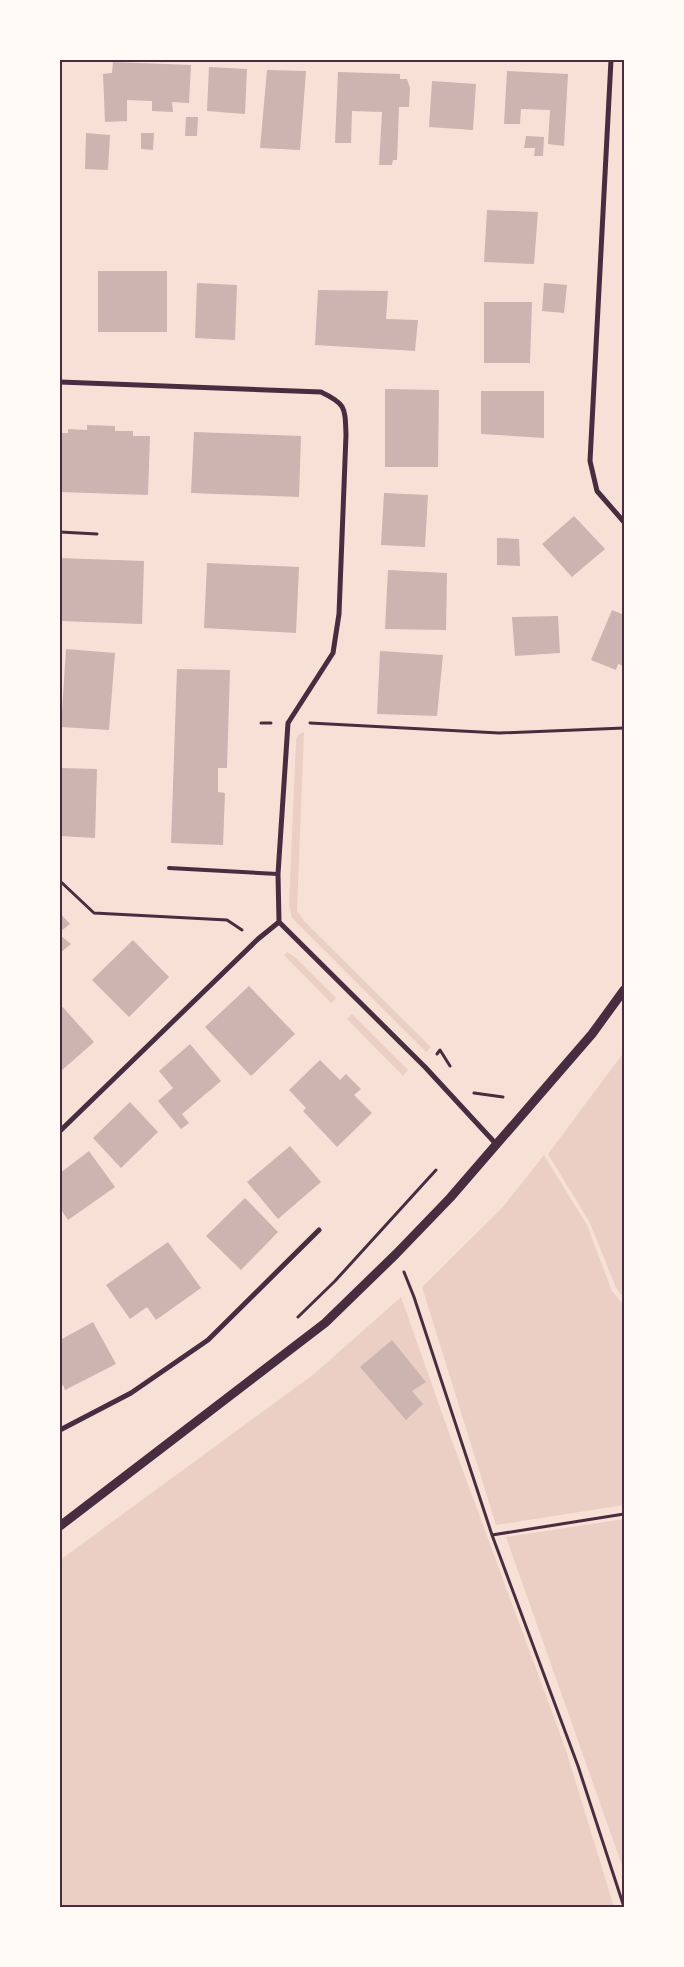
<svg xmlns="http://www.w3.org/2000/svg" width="684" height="1967" viewBox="0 0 684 1967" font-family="Signika,sans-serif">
	<rect width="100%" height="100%" fill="#f7e1d7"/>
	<path fill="#ebcfc5" d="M304,732L297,911L305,922L431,1047L426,1052L292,918L289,905L296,740L298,735Z
		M287,952L295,957L336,998L331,1003L284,955Z
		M352,1014L408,1070L403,1076L347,1019Z
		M624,1052V1298L616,1288L590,1223L548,1154Z
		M544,1155L587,1225L612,1291L624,1305V1505L496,1525L422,1287L502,1208Z
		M401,1297L448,1430L566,1750L614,1907H60V1560L314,1374Z
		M624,1519V1871L506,1537Z"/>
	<path fill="#ccb4b1" d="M113,62L191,65L189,103L172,102L173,112L152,111V101L127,100V121L105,122L103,74L112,73Z
		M209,67L247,69L245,114L207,111Z
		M267,70L306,71L300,150L260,148Z
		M507,71L568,74L564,146L548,144L550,110L521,109L520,124H504Z
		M338,72L400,74V79H407L410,88L409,107H399L397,160H393L392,165H379L382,112L352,111L351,143H335Z
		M432,81L476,84L473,130L429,127Z
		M186,117H198L197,136H185Z
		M86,133L110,135L108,170L85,169Z
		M141,133H154L153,150L141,149Z
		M526,136L544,137L543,156H534L535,148H524Z
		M487,210L538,212L534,264L484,262Z
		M98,271H167V332H98Z
		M197,283L237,285L235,340L195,338Z
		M544,283L567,285L564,313L542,311Z
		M318,290L388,291L386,319L418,320L415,351L315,345Z
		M484,302H532L530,363H484Z
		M385,389L439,390L438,467H385Z
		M481,391H544V438L481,434Z
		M87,425L115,426V431H133V436H150L148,495L60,492V433H68V429L87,430Z
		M194,432L301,436L299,497L191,493Z
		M384,493L428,495L425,547L381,545Z
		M574,516L605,549L572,577L542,544Z
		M497,538L519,539L520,566L497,565Z
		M60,558L144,561L142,624L60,621Z
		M207,563L299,567L296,633L204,628Z
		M388,570L447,573L446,630L385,629Z
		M612,610L624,615V666L618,664L616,670L591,660Z
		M558,616L560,653L515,656L512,617Z
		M66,649L115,653L109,730L61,727Z
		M380,651L443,655L437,716L377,714Z
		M177,669L230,670L227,768H218V792L225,793L223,845L171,843Z
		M60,768L97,769L95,838L60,836Z
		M60,913L70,924L60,932Z
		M60,935L71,944L60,953Z
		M133,940L169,977L129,1017L92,980Z
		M249,986L295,1034L251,1076L205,1027Z
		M60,1004L94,1042L60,1072Z
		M190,1044L221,1081L182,1114L189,1123L181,1129L158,1101L173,1088L159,1071Z
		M320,1060L340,1080L346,1074L361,1089L354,1095L372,1113L337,1147L303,1111L306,1108L289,1090Z
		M130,1102L158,1132L121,1168L93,1138Z
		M290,1146L321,1182L278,1219L247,1182Z
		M89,1151L115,1187L68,1220L60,1208V1173Z
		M245,1198L278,1232L241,1270L206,1236Z
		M168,1242L201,1288L156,1320L147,1307L130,1319L106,1285Z
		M93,1322L116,1364L65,1390L63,1385L60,1387V1340Z
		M392,1340L426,1382L412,1391L423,1404L406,1420L360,1367Z"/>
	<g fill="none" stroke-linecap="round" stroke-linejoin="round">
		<path stroke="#4a2c40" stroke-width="3" d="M60,532L97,534
			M261,723H271
			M310,723L499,733L624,728
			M60,881L94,913L227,920L242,930
			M437,1054L440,1050L450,1066
			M474,1093L503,1097
			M404,1272L414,1297L492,1535L578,1766L624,1907
			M298,1317L335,1281L436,1170
			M492,1535L624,1514"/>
		<path stroke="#4a2c40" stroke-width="4" d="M169,868L278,874"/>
		<path stroke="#4a2c40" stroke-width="5" d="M611,60L590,461L597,491L624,522
			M60,382L321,392C346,404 345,407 346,435L339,614L333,653L288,723L278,874L279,922
			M279,922L425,1067L497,1145
			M60,1131L258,939L279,922
			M60,1430L131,1393L208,1340L319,1230"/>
		<path stroke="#4a2c40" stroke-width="9" d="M60,1526L325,1323L396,1254L450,1198L592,1034L624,990"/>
	</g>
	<rect width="684" height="1967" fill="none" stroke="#fffaf5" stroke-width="122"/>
	<rect x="61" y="61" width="562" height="1845" fill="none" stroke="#4a2c40" stroke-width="2"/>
</svg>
